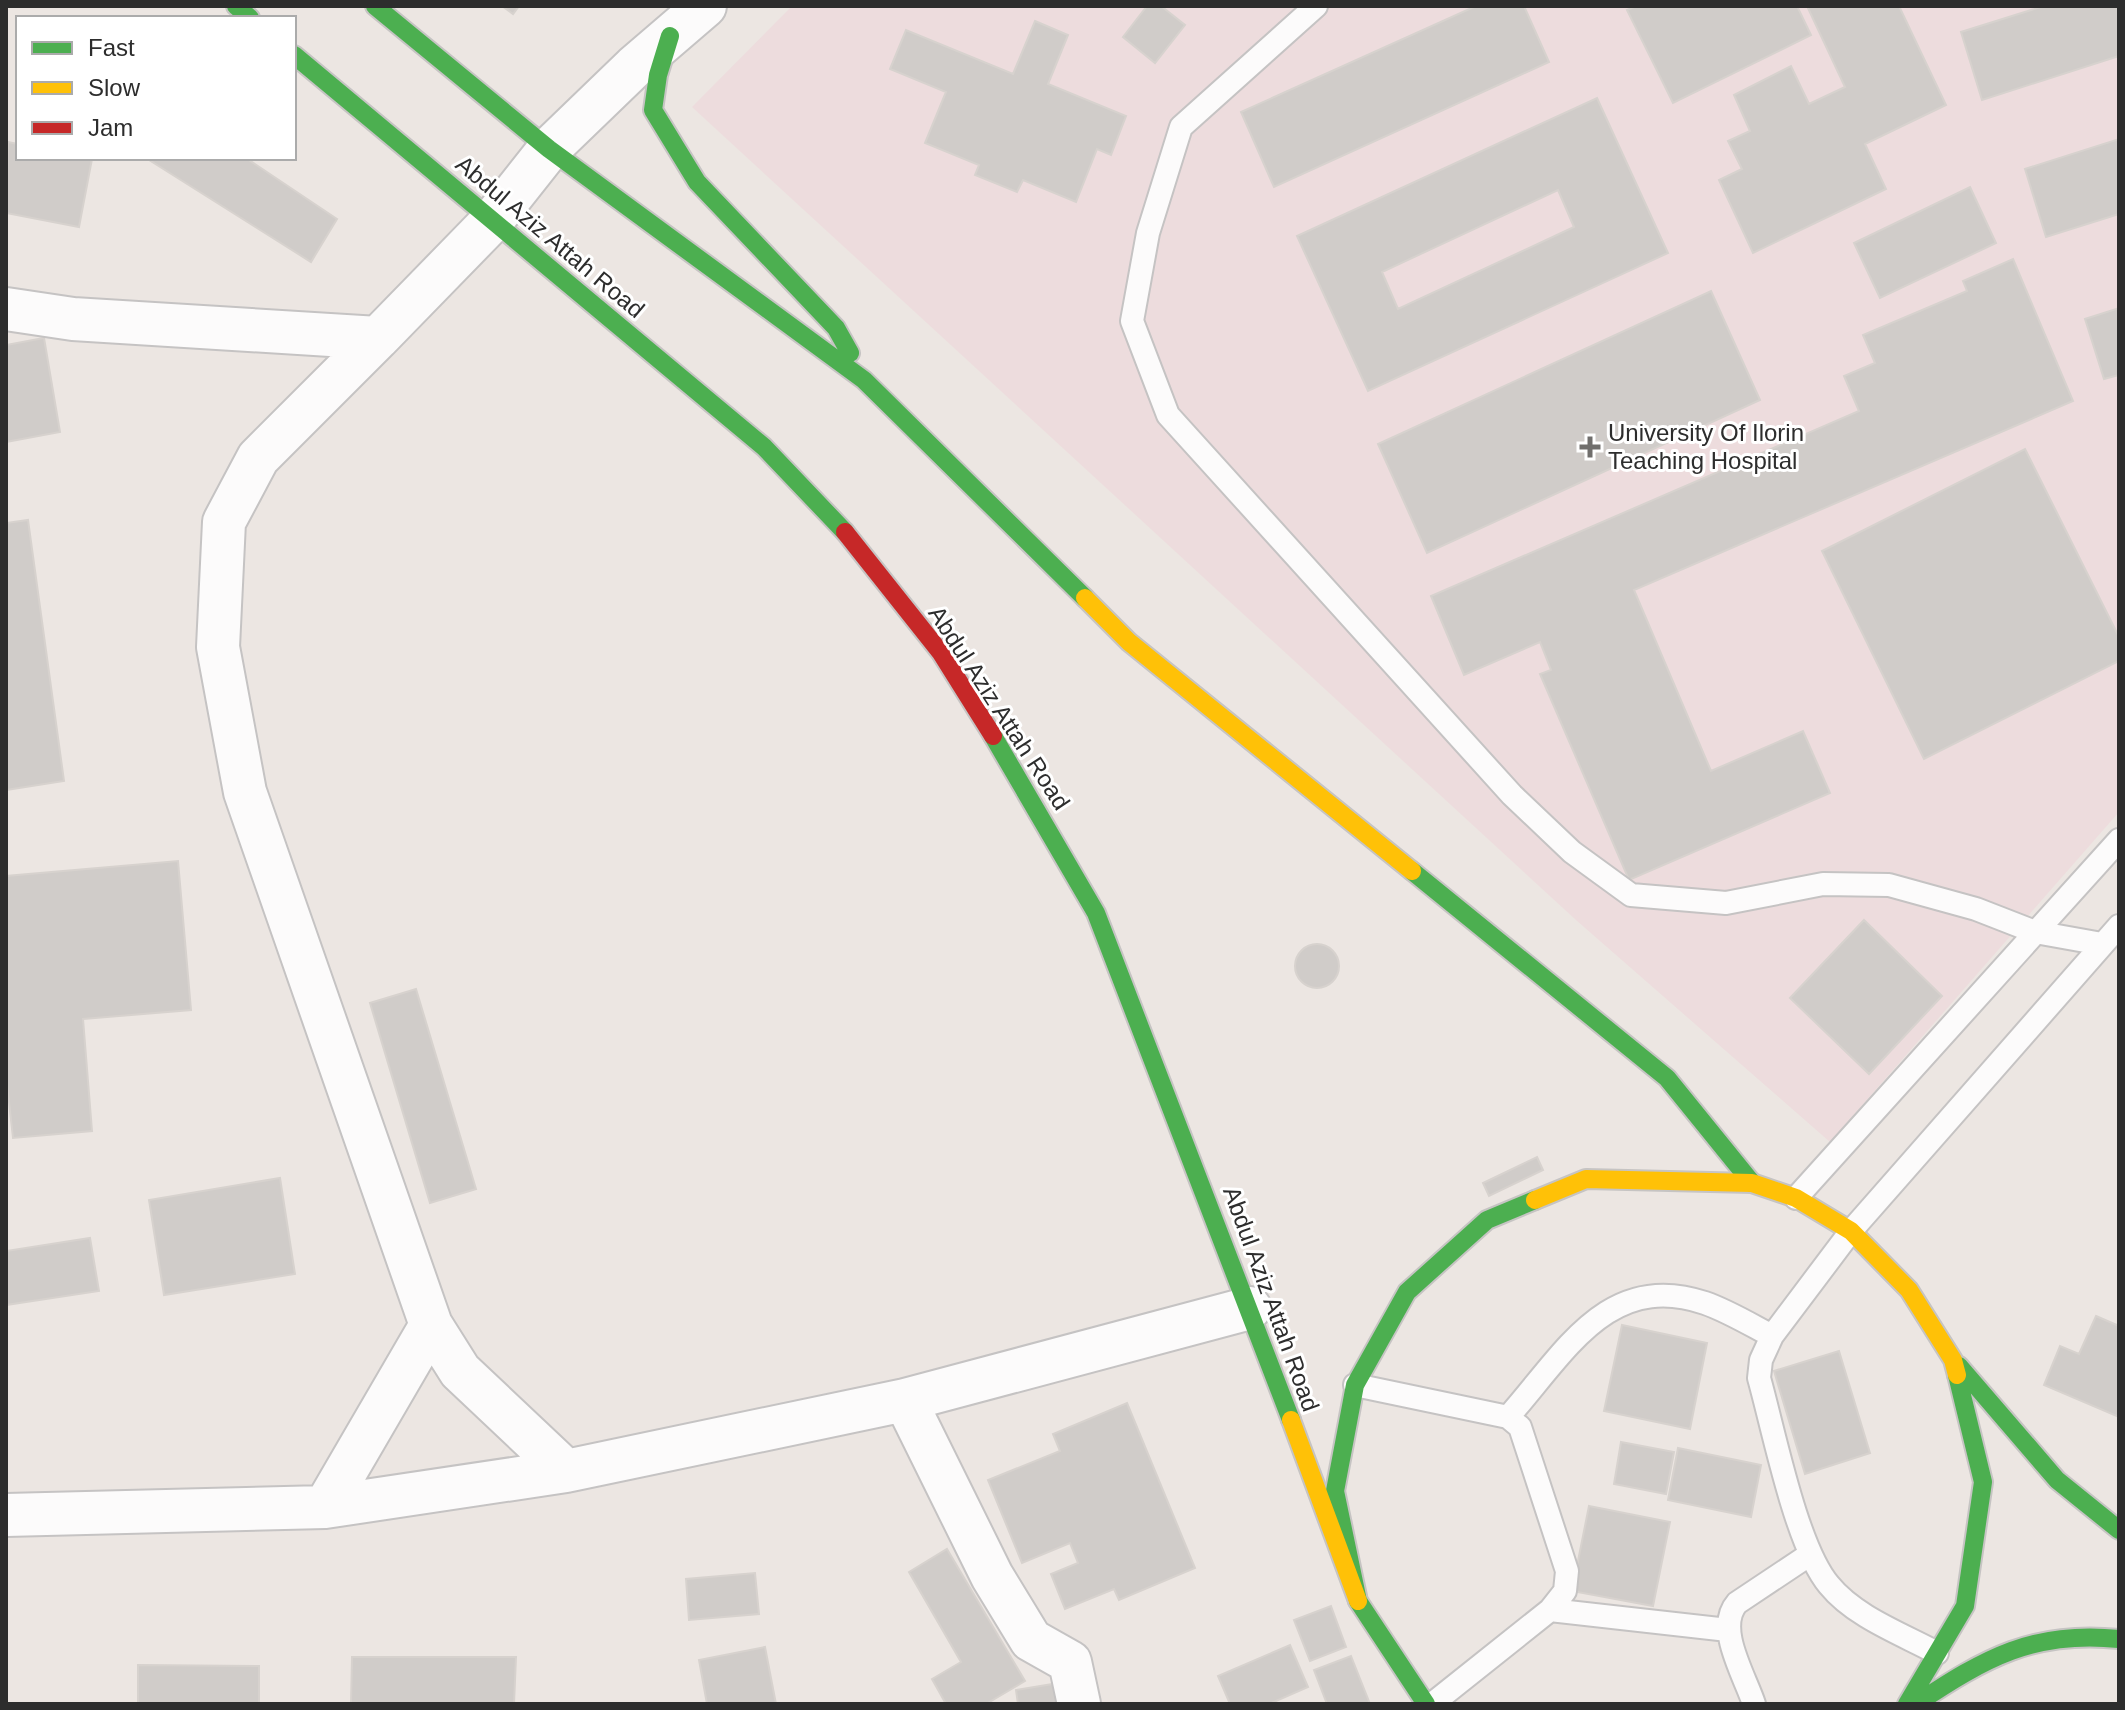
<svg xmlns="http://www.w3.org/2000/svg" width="2125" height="1710" viewBox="0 0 2125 1710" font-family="Arial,sans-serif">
	<rect width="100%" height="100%" fill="#ece6e2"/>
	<path fill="#eddcdd" d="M792,6H2119V812L1830,1142L1576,920L692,107Z"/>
	<path fill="#d0ccc9" stroke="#d7d2ce" stroke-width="2" fill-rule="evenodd" d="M502,6H519L513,14Z
		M1147,6H1161L1185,25L1155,63L1123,37Z
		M1476,6H1524L1549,62L1274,187L1241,112Z
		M1636,6H1797L1811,35L1673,103L1627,10Z
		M1807,6H1899L1946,105L1865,144L1886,189L1753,253L1719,180L1742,169L1728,141L1750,131L1734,95L1791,66L1809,104L1845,87Z
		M2044,6H2119V56L1982,100L1961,32Z
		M1035,21L1068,35L1048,84L1126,116L1111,155L1097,149L1076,202L1023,180L1017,192L975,175L979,165L925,143L946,92L890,69L906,30L1013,74Z
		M1597,98L1668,253L1368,391L1297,236ZM1558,190L1574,227L1398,309L1382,272Z
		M2119,139V214L2046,237L2025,169Z
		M8,142L18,144V158L92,159L79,227L6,213Z
		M146,158H246L337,219L311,262Z
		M1970,187L1996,243L1880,298L1854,243Z
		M2013,259L2073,401L1634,590L1711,771L1803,731L1830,793L1629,880L1540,674L1551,670L1540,642L1464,675L1431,596L1859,411L1844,376L1875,363L1863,335L1967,291L1963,281Z
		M1711,291L1760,400L1427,553L1378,444Z
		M2119,308V375L2104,379L2085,319Z
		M44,338L60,432L6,442V345Z
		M2025,449L2119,637V661L1924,759L1822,551Z
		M28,520L64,781L6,790V523Z
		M178,861L191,1010L83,1019L92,1131L13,1138L6,1075V876Z
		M1864,920L1942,996L1869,1074L1790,998Z
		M1295 966a22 22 0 1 1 44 0a22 22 0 1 1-44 0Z
		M416,989L476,1189L430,1203L370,1003Z
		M1537,1157L1543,1170L1489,1196L1483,1183Z
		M280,1178L295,1274L164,1295L149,1200Z
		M90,1238L99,1291L6,1305V1251Z
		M2096,1316L2119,1326V1417L2044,1385L2060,1346L2079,1354Z
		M1622,1325L1707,1343L1690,1429L1604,1411Z
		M1839,1351L1870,1453L1805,1474L1774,1371Z
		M1127,1403L1195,1568L1119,1600L1114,1589L1065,1609L1051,1574L1078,1563L1070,1543L1022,1563L988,1480L1060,1451L1053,1434Z
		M1621,1442L1674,1452L1666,1494L1614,1484Z
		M1678,1448L1761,1465L1751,1517L1668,1500Z
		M1589,1506L1670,1522L1653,1606L1572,1591Z
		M947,1549L1025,1681L986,1704H946L932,1679L961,1662L909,1572Z
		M755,1573L759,1614L689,1620L686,1579Z
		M1331,1606L1346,1647L1310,1661L1294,1620Z
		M1290,1645L1308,1687L1269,1704H1230L1218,1676Z
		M765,1647L776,1704H707L699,1660Z
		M1351,1656L1370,1704H1327L1314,1670Z
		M352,1657H516L514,1704H351Z
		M138,1665L259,1666V1704H138Z
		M1065,1682L1069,1704H1018L1016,1690Z"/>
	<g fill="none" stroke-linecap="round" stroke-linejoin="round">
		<defs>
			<path id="lane" d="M1316,6L1181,127L1148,233L1132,321L1168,415L1512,795L1572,852L1631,895L1726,903L1823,884L1889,885L1976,909L2035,932L2102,944
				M1796,1198L2119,840
				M1355,1385L1508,1417L1520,1427L1567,1571L1565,1591L1550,1610L1432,1704
				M1508,1417C1565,1353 1608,1270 1705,1303C1728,1311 1751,1325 1772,1336
				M1550,1610L1728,1630
				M1937,1653C1902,1634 1855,1617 1829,1585C1796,1546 1774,1431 1759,1378L1761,1360L1772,1336L1851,1231L2119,926
				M1754,1704C1745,1676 1715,1628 1737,1603L1809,1555"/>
			<path id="street" d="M6,309L73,319L378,338L492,221L549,149L634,67L705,6
				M378,338L258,458L224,522L218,647L245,792L431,1325L460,1371L566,1471
				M905,1400L992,1576L1031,1640L1070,1662L1079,1704
				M325,1507L431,1325
				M6,1515L325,1507L566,1471L905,1400L1250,1308"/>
			<path id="fast" d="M236,6L250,18
				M375,6L549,149L864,380L1085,598
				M670,36L658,75L653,110L697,182L836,328L850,353
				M294,55L764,447L845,532
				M993,736L1096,913L1291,1420
				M1412,871L1667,1078L1752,1183
				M1959,1366L2057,1480L2119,1530
				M1426,1704L1358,1601L1335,1491L1355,1385L1407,1292L1487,1220L1535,1200
				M1907,1704L1965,1606L1983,1482L1957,1375
				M1916,1704C1985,1658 2034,1630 2119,1639"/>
			<path id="slow" d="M1085,598L1129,642L1412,871
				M1535,1200L1586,1179L1752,1183L1796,1198L1851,1231L1909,1290L1953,1360L1957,1375
				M1291,1420L1358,1601"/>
			<path id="jam" d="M845,532L941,653L993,736"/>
		</defs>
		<use href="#lane" stroke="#c5c3c3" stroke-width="26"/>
		<use href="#street" stroke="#c5c3c3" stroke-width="46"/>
		<use href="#fast" stroke="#c6c4c3" stroke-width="22"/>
		<use href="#slow" stroke="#c6c4c3" stroke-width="22"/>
		<use href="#jam" stroke="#c6c4c3" stroke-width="22"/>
		<use href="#lane" stroke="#fcfbfb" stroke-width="22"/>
		<use href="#street" stroke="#fcfbfb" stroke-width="42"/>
		<use href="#fast" stroke="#4caf50" stroke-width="18"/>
		<use href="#slow" stroke="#ffc107" stroke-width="18"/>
		<use href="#jam" stroke="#c62828" stroke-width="18"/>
	</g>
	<path fill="#706e6c" stroke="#fff" stroke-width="3" d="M1586 435h8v8h8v8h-8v8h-8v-8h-8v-8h8z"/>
	<g text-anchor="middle" stroke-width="6" stroke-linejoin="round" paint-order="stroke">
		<g font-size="24" fill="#2d2d2d" stroke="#fff">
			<text transform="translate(550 237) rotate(40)" y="8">Abdul Aziz Attah Road</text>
			<text transform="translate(999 708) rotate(57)" y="8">Abdul Aziz Attah Road</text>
			<text transform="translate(1271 1299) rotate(70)" y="8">Abdul Aziz Attah Road</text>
		</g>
		<g font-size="24" fill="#2d2d2d" stroke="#fff" text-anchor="start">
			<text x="1608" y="441">University Of Ilorin<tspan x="1608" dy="28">Teaching Hospital</tspan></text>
		</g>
	</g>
	<rect width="2125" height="1710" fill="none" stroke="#2d2d2d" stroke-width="16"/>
	<rect x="16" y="16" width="280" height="144" fill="#ffffff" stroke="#ababab" stroke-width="2"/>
	<rect x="32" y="42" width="40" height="12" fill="#4caf50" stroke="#ababab" stroke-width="2"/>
	<text x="88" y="56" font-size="24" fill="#2d2d2d">Fast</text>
	<rect x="32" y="82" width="40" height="12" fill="#ffc107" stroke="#ababab" stroke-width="2"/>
	<text x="88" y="96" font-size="24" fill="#2d2d2d">Slow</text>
	<rect x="32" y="122" width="40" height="12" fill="#c62828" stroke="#ababab" stroke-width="2"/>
	<text x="88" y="136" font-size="24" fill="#2d2d2d">Jam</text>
</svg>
